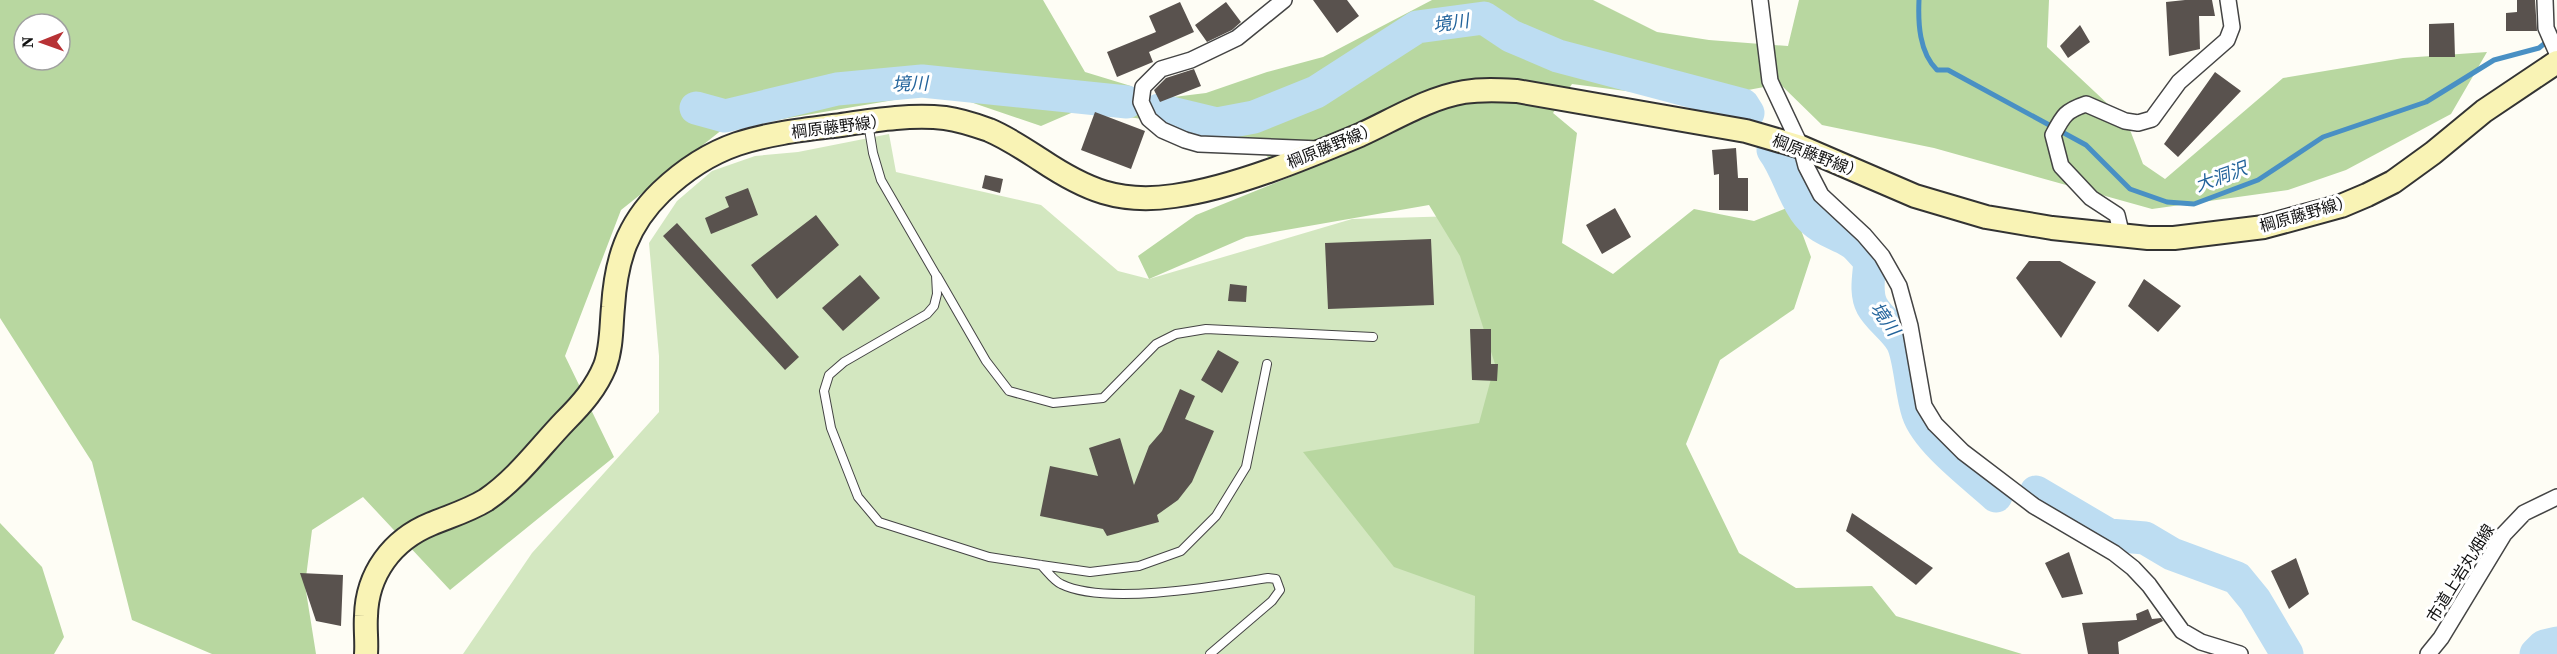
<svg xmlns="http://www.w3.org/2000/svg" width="2557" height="654" viewBox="0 0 2557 654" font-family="'Source Serif 4','Noto Sans JP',serif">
	<rect width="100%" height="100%" fill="#fefdf5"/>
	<path fill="#d3e7c0" d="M889,134L896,172L1041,205L1118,271L1149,279L1352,219L1459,216L1625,654H463L532,553L659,412V356L649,243L677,201L712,171L755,156L798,152Z"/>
	<path fill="#b8d7a0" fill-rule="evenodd" d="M0,0H1043L1085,72L1131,86L1149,100L1206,93L1267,72L1323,57L1432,0H1593L1657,32L1709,40L1788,46L1799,0H2049L2047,47L2127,122L2143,164L2165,179L2283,78L2403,58L2487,52L2451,114L2346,170L2288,190L2152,209L1934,148L1822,125L1780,84L1695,100L1572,84L1553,113L1577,133L1562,243L1613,274L1694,209L1754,221L1792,206L1811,257L1794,309L1720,360L1686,444L1739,553L1796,588L1872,586L1896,616L2022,654H1474L1475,596L1394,567L1303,452L1479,423L1495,364L1460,256L1429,205L1246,237L1149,279L1138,256L1196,215L1290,177L1248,139L1178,124L1078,110L1041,126L941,92L723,129L621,210L565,356L614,457L450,590L363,497L312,530L305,585L316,654H212L132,620L92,462L0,318ZM24,24H60V60H24Z
		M0,523L42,567L64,637L54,654H0Z"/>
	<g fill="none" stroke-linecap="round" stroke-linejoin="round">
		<path stroke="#4990c4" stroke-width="5" d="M1919,0C1918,23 1919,52 1937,70H1948L2086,145L2130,189L2167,202L2194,204L2258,180L2323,137L2426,102L2494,60L2539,48L2557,33"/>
		<path stroke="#bdddf2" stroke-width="33" d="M696,108L725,116L837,89L922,81L1127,102
			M1159,110L1217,124L1254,117L1316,92L1417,27L1484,18L1511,36L1558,56L1743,105L1748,113
			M1773,150C1788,170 1792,195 1808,215C1822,232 1839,233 1854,244C1860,249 1865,256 1870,261C1869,276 1865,293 1872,306C1879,319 1894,328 1902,342C1910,357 1911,393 1918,413C1927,441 1974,476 1996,496
			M2036,492L2109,535L2145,538L2172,554L2237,578L2255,600L2287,654
			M2536,654L2544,646L2557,643"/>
	</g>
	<path fill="#59524e" d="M1313,0H1347L1359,16L1337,33Z
		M2185,0H2212L2215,16H2199L2200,49L2169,56L2166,2Z
		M2517,0H2535L2537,31H2506V13L2517,12Z
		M1180,2L1194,32L1149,52L1153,62L1117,77L1107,52L1156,32L1149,16Z
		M1226,2L1241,22L1232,30L1207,42L1195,25Z
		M2454,23L2455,57H2429V24Z
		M2080,25L2090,42L2068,58L2060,46Z
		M1194,69L1201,86L1160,102L1154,90L1166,78Z
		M2215,72L2241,91L2178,157L2164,144Z
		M1095,112L1145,131L1131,169L1081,150Z
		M1736,148L1738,178H1748V211L1719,210V174L1714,175L1712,150Z
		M985,175L1003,179L1000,193L982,188Z
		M748,188L758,215L711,234L705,218L729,207L725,197Z
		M1615,208L1631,237L1602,254L1586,225Z
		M816,215L839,245L777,299L751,265Z
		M677,223L799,357L785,370L663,236Z
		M1431,239L1434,305L1328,309L1325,243Z
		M2029,261H2060L2096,282L2061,338L2016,278Z
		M860,275L880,298L843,331L822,308Z
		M2144,279L2181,306L2158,332L2128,306Z
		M1230,284L1247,286L1246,302L1228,301Z
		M1470,329H1491V364H1498L1497,381L1472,380Z
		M1218,350L1239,362L1222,393L1201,380Z
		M1180,389L1195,396L1185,419L1214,431L1192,482L1178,500L1157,515L1159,522L1107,536L1103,529L1040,516L1050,466L1098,476L1089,448L1120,438L1134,485L1149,446L1162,431Z
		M1852,513L1933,568L1916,585L1846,531Z
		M2069,552L2083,594L2062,598L2045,563Z
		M2296,558L2309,594L2289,609L2271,571Z
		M300,573L343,575L341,626L316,621Z
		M2148,609L2152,619L2161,618L2163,621L2118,642L2119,654H2088L2082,623L2137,620L2136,614Z"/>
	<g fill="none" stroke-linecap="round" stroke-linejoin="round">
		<defs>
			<path id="lane" d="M868,123L873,153L881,180L936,275L937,294L934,306L927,314L844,362L829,375L824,391L831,428L858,497L879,522L989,557L1041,565L1090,572L1139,566L1181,551L1216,516L1246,467L1267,364
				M937,276L986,361L1009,391L1053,403L1103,398L1156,344L1176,334L1206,329L1373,337
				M1041,565C1047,571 1054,581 1061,584C1105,606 1218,586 1268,578L1276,579L1280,590L1272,601L1210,654"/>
			<path id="street" d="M1284,0L1237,38L1191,60L1161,69L1143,87L1141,102L1149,119L1162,130L1185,140L1199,144L1320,149
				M1760,0L1770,81L1801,147L1806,166L1821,195L1864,235L1882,256L1899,286L1910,326L1924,406L1935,424L1963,452L2034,506L2114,553L2133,568L2149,585L2182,631L2201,642L2240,654
				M2545,0L2546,28L2557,53
				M2122,236L2117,215L2091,198L2061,166L2053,135C2063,116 2065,111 2086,104L2125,121L2138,123L2152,119L2179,82L2227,40L2232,27L2228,0
				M2428,654L2441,638L2504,534L2524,513L2557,497"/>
			<path id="secondary" d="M366,654C367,641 365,629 366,616C367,574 392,540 431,524C450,516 468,511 486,500C518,478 539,448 565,421C582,404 596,388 605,366C612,347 611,327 613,307C616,260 627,225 661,192C683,171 708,154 737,144C767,134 801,130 833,126C869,121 908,114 945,118C960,120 975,125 989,130C1008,138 1024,149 1041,160C1086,190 1119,204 1174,196C1233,188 1305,158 1360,135C1393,120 1428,98 1464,92C1482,89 1499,90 1517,91L1746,131L1801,147L1915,196L1986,217L2052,228L2148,238H2174L2264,227L2341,206L2367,195L2393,182L2433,153L2484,111L2557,62"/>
		</defs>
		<use href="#lane" stroke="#444" stroke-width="10"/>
		<use href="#street" stroke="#444" stroke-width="18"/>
		<use href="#secondary" stroke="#333" stroke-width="26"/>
		<use href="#lane" stroke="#fff" stroke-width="8"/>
		<use href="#street" stroke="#fff" stroke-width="15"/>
		<use href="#secondary" stroke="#f9f3b5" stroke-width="22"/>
	</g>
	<g text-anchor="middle" stroke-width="6" stroke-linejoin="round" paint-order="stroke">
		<g font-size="16" fill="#111" stroke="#fff">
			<text transform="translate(839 126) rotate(-7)" y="6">棡原藤野線）</text>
			<text transform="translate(1332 145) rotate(-22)" y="6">棡原藤野線）</text>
			<text transform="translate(1818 156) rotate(21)" y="6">棡原藤野線）</text>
			<text transform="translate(2306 213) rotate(-16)" y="6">棡原藤野線）</text>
			<text transform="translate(2460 573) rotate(-58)" y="6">市道上岩丸畑線</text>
		</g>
		<g font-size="18" font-style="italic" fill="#22639b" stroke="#fff">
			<text transform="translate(1451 23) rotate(-8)" y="6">境川</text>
			<text transform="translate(910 84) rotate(-2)" y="6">境川</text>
			<text transform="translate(2221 177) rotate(-20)" y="6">大洞沢</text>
			<text transform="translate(1885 319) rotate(55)" y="6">境川</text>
		</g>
	</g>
	<g transform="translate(42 42) rotate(269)"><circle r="28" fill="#ffffff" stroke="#a0a0a0" stroke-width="1.5"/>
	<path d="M0-4.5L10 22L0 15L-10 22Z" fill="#b73235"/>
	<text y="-9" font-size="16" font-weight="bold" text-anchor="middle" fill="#111111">N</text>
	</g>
</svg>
